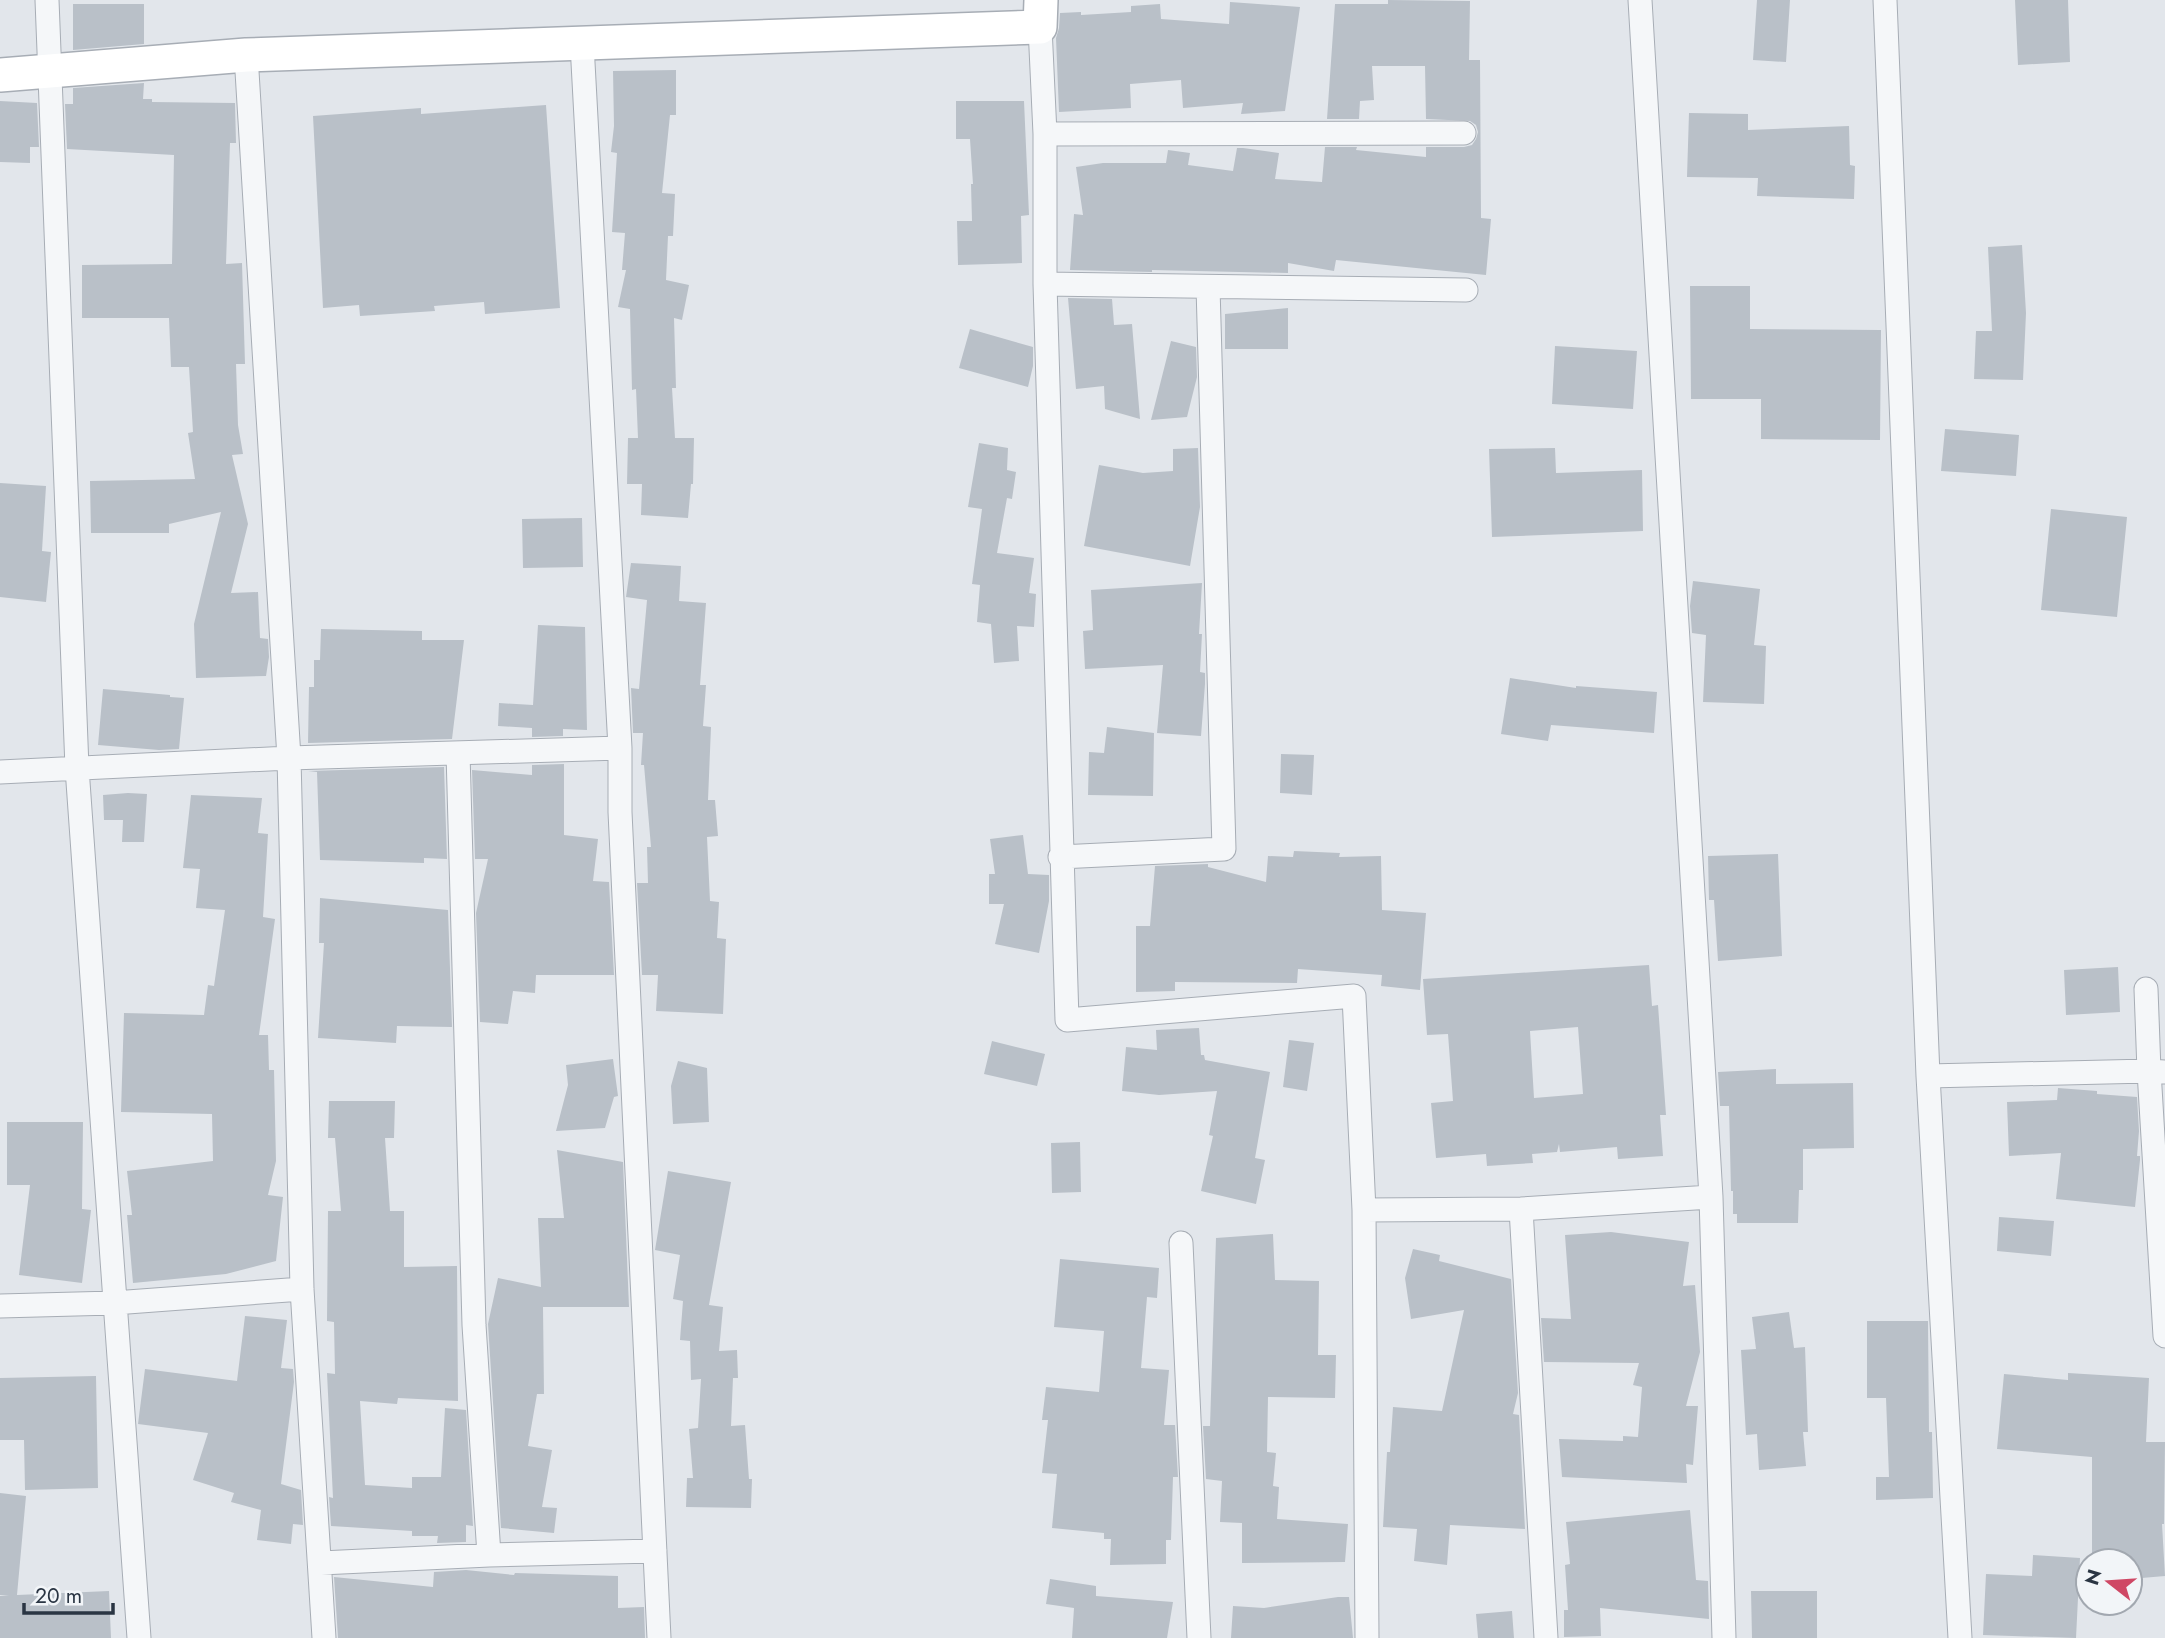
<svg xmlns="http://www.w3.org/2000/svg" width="2165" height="1638" viewBox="0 0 2165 1638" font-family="Jost,sans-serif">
	<rect width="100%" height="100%" fill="#e2e6eb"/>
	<path fill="#b9c0c8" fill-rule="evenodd" d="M1388,0L1470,1L1469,60H1480L1481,218L1491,219L1486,275L1336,260L1334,271L1288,263V273L1152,270V272L1070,270L1074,214L1083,215L1076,167L1103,163H1166L1168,150L1190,153L1188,165L1233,171L1237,148H1243L1279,153L1275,179L1322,182L1325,147H1357L1356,150L1426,157V147H1464L1472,145L1476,139L1478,132L1476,125L1470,121L1426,119L1425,66H1372L1374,100L1360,101L1359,119H1327L1335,4H1388Z
		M1757,0H1790L1786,62L1753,60Z
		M2015,0H2068L2070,62L2018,65Z
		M1230,2L1300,7L1285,111L1241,114L1243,103L1183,108L1181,80L1130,84L1131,108L1059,112L1056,38L1059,28L1060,13L1081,12V15L1131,12V6L1160,4L1161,19L1229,24Z
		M73,4H144V44L73,50Z
		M676,70V115H670L662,193L675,194L673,236H668L666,280L689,285L682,320L674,318L676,388H672L675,438H694L693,484H691L688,518L641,515L642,484H627L628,438H638L636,389L632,390L630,309L618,307L626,270H622L625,233L612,232L617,153L611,152L614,126L613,71Z
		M144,83L143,99H152V102L235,103L236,143H230L226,264L242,263L245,364H236L238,425L243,454L232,455L248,524L231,593L258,592L260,638L268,639L269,657L266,676L196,678L194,624L221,512L169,524V533H91L90,481L195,479L188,433L193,432L189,367H171L169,318H82V265L172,264L174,155L67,149L65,104H73V88Z
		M0,101L37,103L39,147H30V163L0,162Z
		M956,101H1024L1029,215L1021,216L1022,263L958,265L957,221H972L971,184H973L970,139H956Z
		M546,105L560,308L485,314L484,302L434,306L435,311L360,316L359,305L323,308L313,116L421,108V114Z
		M1689,113L1748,114V130L1849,126L1850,165L1855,166L1854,199L1757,196L1758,178L1687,177Z
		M2022,245L2026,313L2023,380L1974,379L1976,331H1992L1988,247Z
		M1690,286H1750V329L1881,330L1880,440L1761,439V399H1691Z
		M1068,298L1112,299L1114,325L1132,324L1140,419L1105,409L1104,386L1076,389Z
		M1288,308V349H1225V314Z
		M970,329L1033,347V366L1028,387L959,368Z
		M1171,341L1196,347L1197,377L1187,417L1151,420Z
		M1555,346L1637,351L1633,409L1552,404Z
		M1945,429L2019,435L2016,476L1941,471Z
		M979,443L1008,448L1007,470L1016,472L1012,499L1007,498L997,553L1034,558L1029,593L1036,594L1034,627L1017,626L1019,661L994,663L991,624L977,622L980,585L972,584L982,509L968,507Z
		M1198,448L1200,507L1190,566L1084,546L1099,465L1143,473L1173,471V449Z
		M1555,448L1556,473L1642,470L1643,531L1492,537L1489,449Z
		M0,483L46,486L42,551L51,552L46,602L0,597Z
		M2051,509L2127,517L2117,617L2041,610Z
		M582,518L583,567L523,568L522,519Z
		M631,563L681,566L679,601L706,603L700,685H706L703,726L711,727L708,800H715L718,836L707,837L710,901L719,902L717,938L726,939L723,1014L656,1011L658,975H642L637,883H648L647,847H651L644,765H641L643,733H633L631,688L639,689L647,600L626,597Z
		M1693,581L1760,589L1754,645L1766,646L1764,704L1703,702L1706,635L1692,633L1690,606Z
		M1202,583L1199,634H1202L1200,672L1205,673V684L1201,736L1157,733L1163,665L1085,669L1083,631L1093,630L1091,590Z
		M538,625L585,627L587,730L563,729V736L532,737V728L498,726L499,703L533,705Z
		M321,629L422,631V640H464L452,739L308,743L309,687H314V660H320Z
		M1510,678L1576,688V686L1657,692L1654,733L1551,725L1548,741L1501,734Z
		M103,689L170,695V697L184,698L179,749L159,750L98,745Z
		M1107,727L1154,733L1153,796L1088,795L1089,752L1104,753Z
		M1281,754L1314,755L1312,795L1280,793Z
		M564,764V835L598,839L593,881L609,882L614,975H536L535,993L513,991L508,1024L480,1022L476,913L488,859H475L472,770L532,775V765Z
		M444,767L447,859L424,858V863L320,860L317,772L308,771Z
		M128,793L147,794L144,842H122L123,820H104L103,795Z
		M191,795L262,798L258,833L268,834L263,917L275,919L259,1035H268L269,1070H274L276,1161L268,1195L283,1197L276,1261L226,1274L133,1283L127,1215H132L127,1171L213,1161L212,1114L121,1112L124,1013L204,1015L208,985L214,986L225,910L196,908L200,869L183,868Z
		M1023,835L1028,874L1049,875V901L1039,953L995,944L1004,904H989V874H995L990,839Z
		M1294,851L1340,853L1339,857L1381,856L1382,910L1426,913L1420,990L1381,986L1382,975L1298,969L1297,983L1175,982V991L1136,992V926H1150L1155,866L1208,864V867L1266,882L1268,856L1293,857Z
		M1778,854L1782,956L1718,961L1714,900H1709L1708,856Z
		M320,898L448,910L452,1027L397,1026L396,1043L318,1038L324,943H319Z
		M1649,965L1652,1006L1658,1005L1666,1115H1660L1663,1156L1618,1159L1617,1147L1560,1152L1559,1144L1557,1152L1532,1154L1533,1163L1487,1166L1486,1154L1436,1158L1431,1103L1453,1101L1448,1034L1427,1035L1423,979ZM1578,1027L1583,1094L1534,1098L1530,1031Z
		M2118,967L2120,1012L2066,1015L2064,970Z
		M1199,1028L1201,1055H1204L1205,1060L1270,1072L1255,1158L1265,1160L1256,1204L1201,1191L1213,1136L1209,1135L1217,1091L1159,1095L1122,1091L1126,1047L1157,1050L1156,1030Z
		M1289,1040L1314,1043L1307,1091L1283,1087Z
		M992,1041L1045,1054L1037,1086L984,1074Z
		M613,1059L618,1096L614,1097L605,1128L556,1131L568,1085L566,1065Z
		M678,1061L707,1068L709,1122L673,1124L671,1086Z
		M1776,1069V1084L1853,1083L1854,1148L1803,1149V1190H1799L1798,1223H1737V1214H1733V1191H1731L1729,1106H1720L1718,1072Z
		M2058,1088L2097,1091V1094L2137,1097L2139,1131L2137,1156H2140V1160L2135,1207L2056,1199L2061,1153L2009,1156L2007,1102L2057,1100Z
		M329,1101H395L394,1138H385L390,1211H404V1267L457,1266L458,1401L398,1398L397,1404L360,1401L365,1485L412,1488V1477H441L445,1408L466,1410L473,1526L466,1525V1542L437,1543L438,1536H412V1531L331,1526L329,1497L333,1498L327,1373L335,1374L334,1322L327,1321L328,1211H341L335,1138H328Z
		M7,1122H83L82,1209L91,1210L82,1283L19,1275L30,1185H7Z
		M1080,1142L1081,1192L1052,1193L1051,1143Z
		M557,1150L623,1162L629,1307H543L544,1394H537L528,1446L552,1450L542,1507L557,1508L554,1533L501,1528L488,1324L498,1278L541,1287L538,1218H564Z
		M668,1171L731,1182L709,1305L723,1307L719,1351L737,1350L738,1378H733L731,1426L745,1425L749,1479H752L751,1508L686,1507L687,1478H693L689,1429L698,1428L701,1379L691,1380L690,1341L680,1340L683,1301L673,1299L680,1255L655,1250Z
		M1999,1217L2054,1221L2051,1256L1997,1251Z
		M1611,1232L1689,1242L1683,1286L1695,1285L1700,1352L1686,1406H1698L1693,1465L1686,1464L1687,1483L1562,1477L1559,1439L1623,1441V1436L1638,1437L1642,1387L1633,1385L1639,1363L1544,1362L1541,1318L1571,1319L1565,1235Z
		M1273,1234L1275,1280L1319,1281L1318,1355H1336L1335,1398L1268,1397L1267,1452L1276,1453L1273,1486L1279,1487L1277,1519L1348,1524L1345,1562L1242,1563V1523L1220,1522L1222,1481L1206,1479L1203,1426H1210L1216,1238Z
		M1413,1249L1440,1255L1439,1261L1511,1279L1518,1393L1513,1414L1519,1415L1525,1529L1450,1525L1447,1565L1414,1561L1417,1529L1383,1527L1387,1452H1390L1393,1407L1442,1411L1464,1310L1411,1319L1405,1278Z
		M1060,1259L1159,1268L1157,1298L1147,1297L1141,1368L1169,1370L1164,1425H1175L1178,1477H1173L1171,1540H1166V1564L1110,1565L1111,1539H1104V1533L1052,1528L1057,1474L1042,1473L1048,1420H1042L1046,1387L1099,1392L1104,1331L1054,1327Z
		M1789,1312L1794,1348L1805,1347L1808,1432H1803L1806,1466L1759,1470L1757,1434L1746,1435L1741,1350L1756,1349L1752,1317Z
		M245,1316L287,1320L281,1368L293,1369L294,1382L281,1484L301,1490L303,1525L293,1524L291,1544L257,1540L261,1510L231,1502L234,1493L193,1480L208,1433L138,1424L145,1369L237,1381Z
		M1867,1321H1928L1929,1432H1932L1933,1498L1876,1500V1477H1889L1886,1398H1867Z
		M2068,1373L2149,1378L2146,1442H2165L2164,1524H2162L2165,1576L2130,1579V1561H2092V1457L1997,1449L2004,1374L2068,1380Z
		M96,1376L98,1488L25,1490L24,1440H0V1378Z
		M0,1493L26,1496L17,1595L109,1591L111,1638H0V1596H9L0,1595Z
		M1690,1510L1696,1580L1708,1581L1709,1619L1600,1608L1601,1636L1564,1637V1610H1568L1565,1565L1570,1564L1566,1522Z
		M2033,1555L2080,1558L2076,1638L1983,1635L1986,1574L2032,1576Z
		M466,1570L514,1575L515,1573L618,1576V1608L644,1607L645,1638H338L334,1577L433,1587L434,1572Z
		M1050,1579L1096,1586V1596L1173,1602L1167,1638H1072L1074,1608L1046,1604Z
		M1751,1591H1817V1638H1752Z
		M1338,1597H1349L1353,1638H1231L1233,1606L1264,1608Z
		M1512,1611L1514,1638H1478L1476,1614Z"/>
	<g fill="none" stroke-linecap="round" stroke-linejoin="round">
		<defs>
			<path id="street" d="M47,0L77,768L139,1638
				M1640,0L1711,1197
				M1885,0L1928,1076L1960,1638
				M1040,27L1045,134V284L1067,1020L1354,996L1364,1210L1367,1638
				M582,44L620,748V812L659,1638
				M1045,134L1464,133
				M1045,284L1466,290
				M458,753L474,1325L489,1555
				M0,772L289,758L246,55
				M1060,857L1224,849L1208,287
				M2146,989L2149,1071L2165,1072
				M1928,1076L2149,1071L2165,1336
				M1521,1209L1546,1638
				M1364,1210L1521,1209L1711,1197L1724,1638
				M1181,1243L1199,1638
				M0,1306L114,1303L302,1289
				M321,1563L489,1555L655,1551
				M324,1638L302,1289L289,758L620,748"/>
			<path id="secondary" d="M0,75L246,55L1040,27L1041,0"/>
		</defs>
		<use href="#street" stroke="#a7adb5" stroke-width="25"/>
		<use href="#secondary" stroke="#a7adb5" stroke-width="36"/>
		<use href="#street" stroke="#f5f7f9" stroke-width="23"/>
		<use href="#secondary" stroke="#fff" stroke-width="33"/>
	</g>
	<g transform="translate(2109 1582) rotate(287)"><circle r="33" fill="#f2f5f8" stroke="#a2a8b0" stroke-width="2"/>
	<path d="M0-5L12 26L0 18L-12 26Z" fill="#cf4865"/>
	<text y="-10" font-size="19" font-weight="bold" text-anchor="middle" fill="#2a3543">N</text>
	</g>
	<path d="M24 1603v10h89v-10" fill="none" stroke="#2a3543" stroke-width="3.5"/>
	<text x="35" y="1603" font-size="21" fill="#2a3543" stroke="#f2f5f8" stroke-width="5" paint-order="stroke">20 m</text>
</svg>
